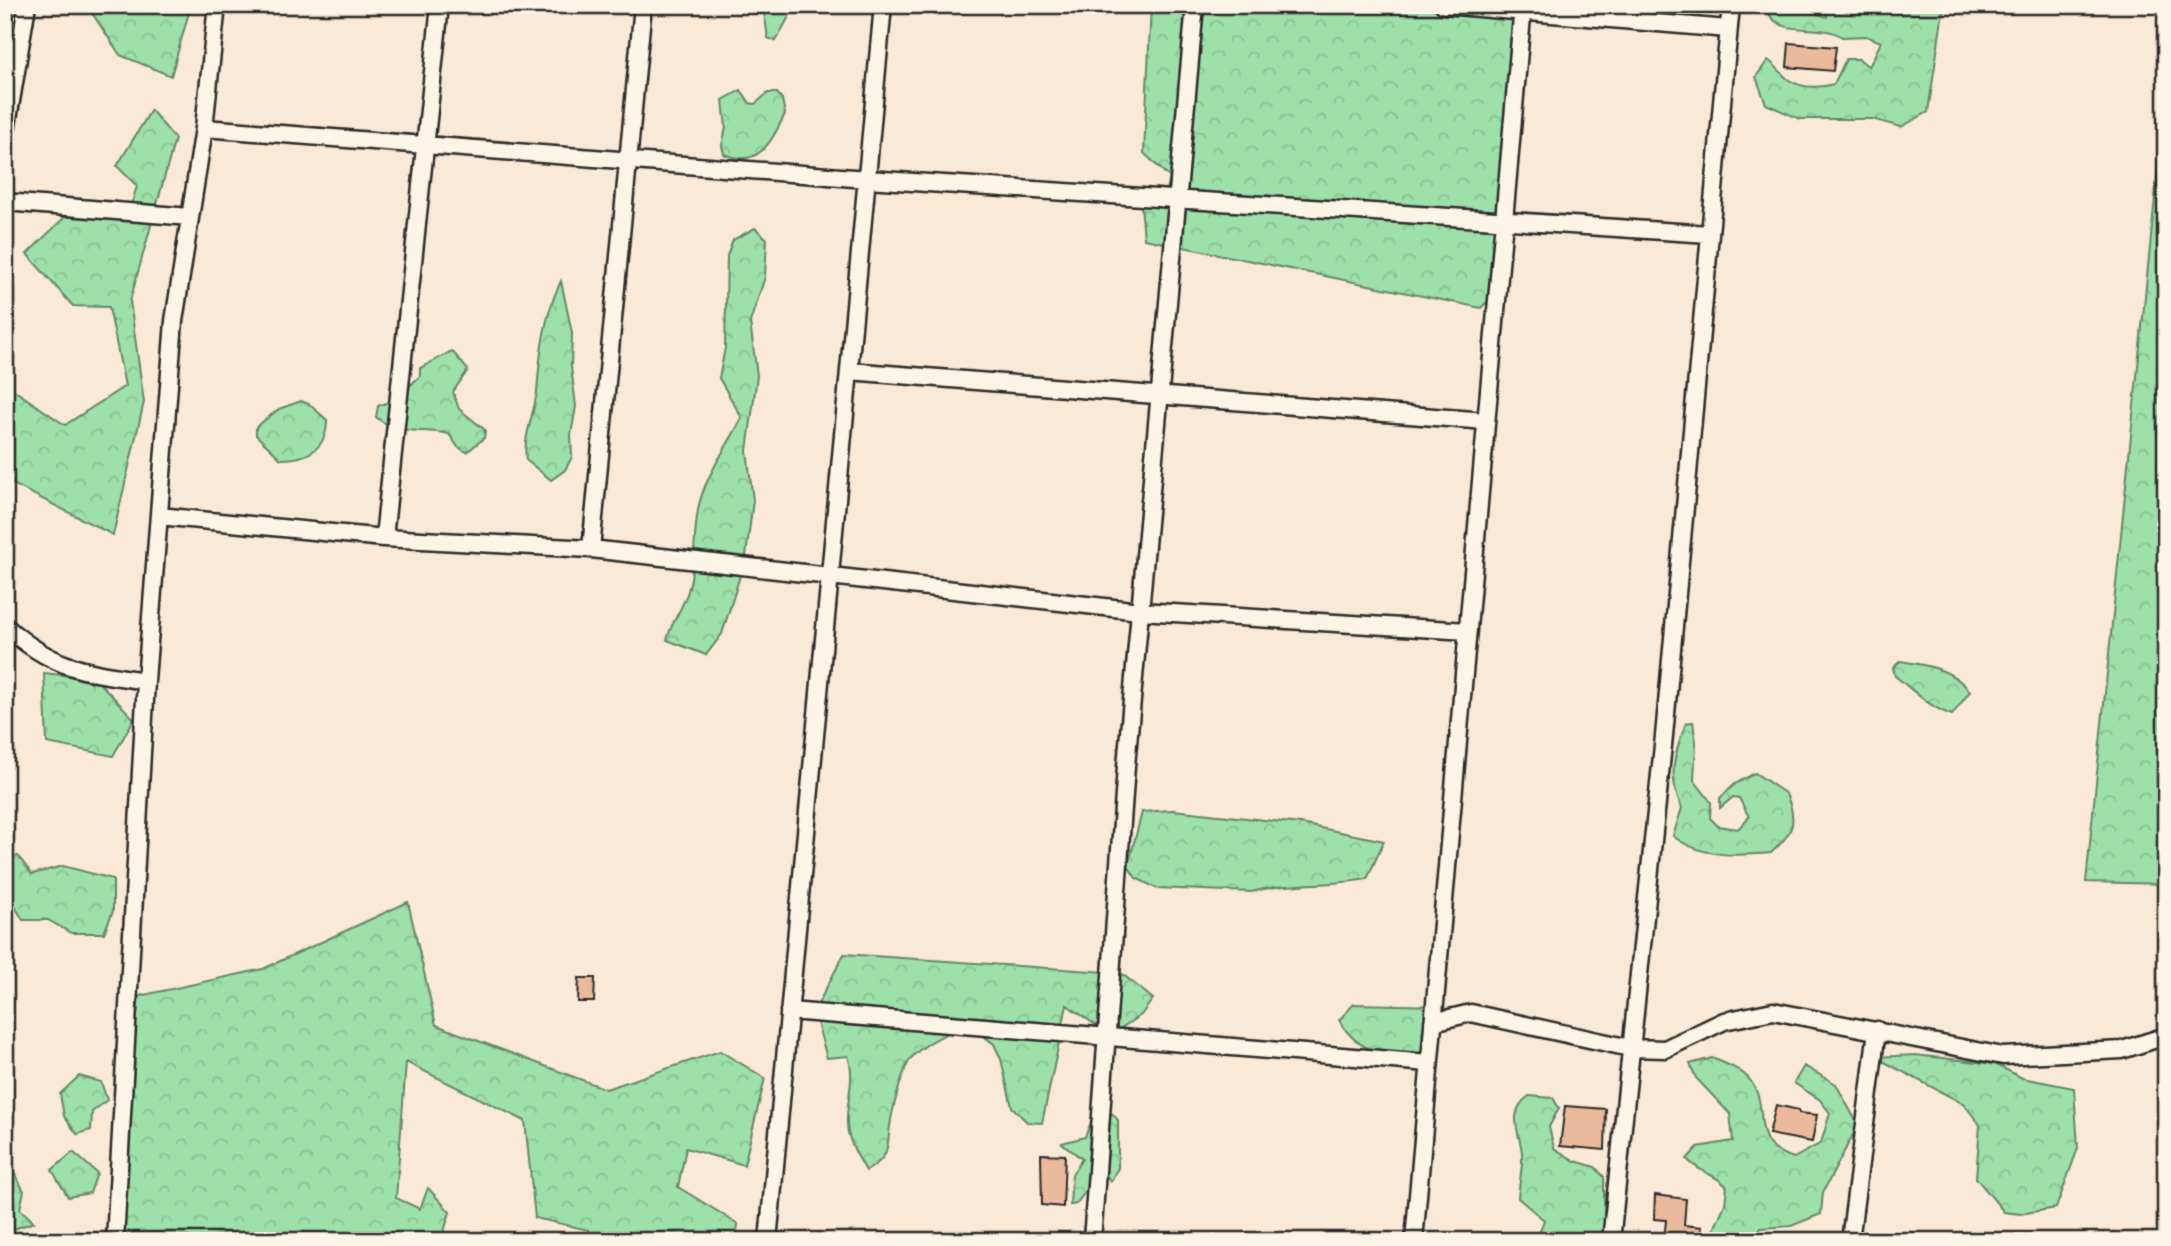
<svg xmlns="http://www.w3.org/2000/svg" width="2171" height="1246" viewBox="0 0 2171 1246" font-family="Caveat,sans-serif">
	<defs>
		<pattern id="forest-crowns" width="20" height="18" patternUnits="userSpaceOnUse" patternTransform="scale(1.75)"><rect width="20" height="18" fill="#9ee0a9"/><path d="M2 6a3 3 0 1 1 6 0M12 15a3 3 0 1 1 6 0" fill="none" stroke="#88c092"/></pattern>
	</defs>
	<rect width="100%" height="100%" fill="#f9e9d6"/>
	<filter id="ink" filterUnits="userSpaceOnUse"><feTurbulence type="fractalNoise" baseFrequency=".0143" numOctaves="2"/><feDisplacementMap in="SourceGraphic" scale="14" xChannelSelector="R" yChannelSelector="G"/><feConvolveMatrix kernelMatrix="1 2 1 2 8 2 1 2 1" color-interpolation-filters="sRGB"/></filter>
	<g filter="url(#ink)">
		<path fill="url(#forest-crowns)" stroke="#64866a" stroke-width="2" d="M80,5H191L171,76L120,55L92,13Z
			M763,5H795L776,41L768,38Z
			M1151,5H1515L1508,281L1481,308L1144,239L1141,205L1165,196L1170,178L1144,153Z
			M1644,5H1710L1690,26L1657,14Z
			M1768,5H1788L1827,17V5H1855L1864,9L1886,5H1944L1928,112L1901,127L1872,119H1800L1766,104L1756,77L1768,60C1777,66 1781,74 1789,80C1803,89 1819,88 1834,84L1846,59H1859L1869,67L1881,42L1866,36L1842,37C1821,22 1783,38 1769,14Z
			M2166,88V884L2086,882Z
			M741,90L750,103L755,104L768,93H777L782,99L785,114C771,142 759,169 724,154L722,146L726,127L723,100Z
			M151,110L175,139L130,301L144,402L113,535L5,480V384L65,425L125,386L109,307L73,306L27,254L73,209L129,212L137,186L117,166Z
			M755,228L767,239L765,277L750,322L757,376L747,451L753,500L746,556L722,634L706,655L667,640C671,622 683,608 688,591C696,566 693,536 698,510C703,479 728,446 742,418L719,378L725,348L727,256L733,240Z
			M561,281L572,333L571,367L576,406L571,435L572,457L565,470L551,480L526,460C523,435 534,416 537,391C540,353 544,316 561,281Z
			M452,351L468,370L453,392L459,409L485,430L484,438L467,452L458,447L449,434C424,428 398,436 376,417L378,406L395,400L420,376V368Z
			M301,401L309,404L327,420C327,449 307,459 281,459L256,435V427L279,409Z
			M1900,661C1928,665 1952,669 1970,691L1952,715C1930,708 1913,690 1895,676L1893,668Z
			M44,673L96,679L134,719L113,756L47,743Z
			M1693,722L1696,742L1694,780L1711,802L1710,818L1718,826L1738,829L1749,817L1739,798L1733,797L1720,808V798L1735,784L1755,773L1786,794C1799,823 1792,834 1771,853C1737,856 1701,858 1673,836L1682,808C1667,776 1674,755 1686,723Z
			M1173,810L1301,824L1384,841L1367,879C1329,886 1288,882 1251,892L1156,888L1136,878L1128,866L1142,812Z
			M18,856L32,874L63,866L113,879V911L104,933H71L48,920H23L14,905L5,904V858Z
			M408,902L436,1025L606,1089L720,1051L765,1078L744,1165L686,1148L678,1187L738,1224L736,1241H590L589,1230L535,1218L525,1121L406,1062L396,1198L420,1209L428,1188L450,1212L441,1241H113L139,996L263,969Z
			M844,954L1121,973L1153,999L1141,1015L1110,1035L1067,1005L1042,1123L1027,1122L1012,1107L1001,1059L994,1044L967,1023C950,1033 917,1045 908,1063C901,1076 892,1111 890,1126C887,1151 889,1157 866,1171C858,1156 847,1140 847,1123C846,1099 856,1079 848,1056L827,1058L816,1019L819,1002Z
			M1354,1004L1441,1006L1436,1058C1398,1057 1361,1059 1339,1020Z
			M1915,1055L1995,1064L2022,1078L2074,1088L2078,1148L2056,1208L2020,1214L2004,1212L1976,1178L1980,1125L1964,1104L1875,1057Z
			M1712,1058C1724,1063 1741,1069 1750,1080C1773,1110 1745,1145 1794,1158L1821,1143L1830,1113L1820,1100L1794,1083L1804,1066L1836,1084L1858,1125L1823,1192L1821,1214L1791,1226L1761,1228L1750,1241H1709L1725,1204L1727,1187C1715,1173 1699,1173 1687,1159L1698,1147L1733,1141L1730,1114L1696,1078L1690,1064Z
			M79,1076L101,1082L107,1100L92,1112L91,1130L77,1134L64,1116L60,1094Z
			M1529,1096L1553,1098L1559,1108L1549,1127L1554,1148L1575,1161L1595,1167L1604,1177V1241H1536L1544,1220L1518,1198C1519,1184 1523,1167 1522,1153C1520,1133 1506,1112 1529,1096Z
			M1097,1108L1113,1114L1118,1120V1168L1111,1181L1107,1177L1092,1183L1076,1204L1070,1205L1072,1174L1082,1159L1062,1143L1085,1137Z
			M73,1152L97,1173L90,1193L68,1197L52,1170Z
			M12,1169L24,1191L20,1209L34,1222L5,1232V1172Z"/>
		<path fill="#ebba9c" stroke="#2b2b2b" stroke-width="2" d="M1789,43L1836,47L1833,71L1787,67Z
			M579,978H595L594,1002H578Z
			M1776,1105L1799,1110V1113L1817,1115L1812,1142L1769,1134Z
			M1565,1106L1606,1109L1605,1150L1560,1146Z
			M1041,1154L1065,1155L1063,1207L1042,1205Z
			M1655,1195L1686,1199L1684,1225L1702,1227L1700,1241H1664L1666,1220L1654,1219Z"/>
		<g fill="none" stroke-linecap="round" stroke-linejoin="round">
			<defs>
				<path id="street" d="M1444,5L1728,29
					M204,128L867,179L1709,234
					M5,137L27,5
					M5,202L190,217
					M849,371L1486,421
					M159,516L384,538L591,549L1140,611L1468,631
					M384,538L440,5
					M591,549L643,5
					M5,626C53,669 85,672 146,681
					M789,1011L1429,1063
					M1433,1022L1471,1013L1630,1048L1665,1049L1724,1021L1773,1011L2003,1056L2122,1050L2166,1036
					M115,1241L146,681L174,321L204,128L217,5
					M768,1241L883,5
					M1092,1241L1126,766L1195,5
					M1414,1241L1523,5
					M1611,1241L1664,736L1731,5
					M1850,1241L1877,1030"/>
			</defs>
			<use href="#street" stroke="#2b2b2b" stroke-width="21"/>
			<use href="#street" stroke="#fcf5e5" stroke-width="16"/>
		</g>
	</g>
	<rect width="2171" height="1246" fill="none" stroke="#fcf5e5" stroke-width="28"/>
	<rect x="14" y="14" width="2143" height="1218" fill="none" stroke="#2b2b2b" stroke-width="2.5" filter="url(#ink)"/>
</svg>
